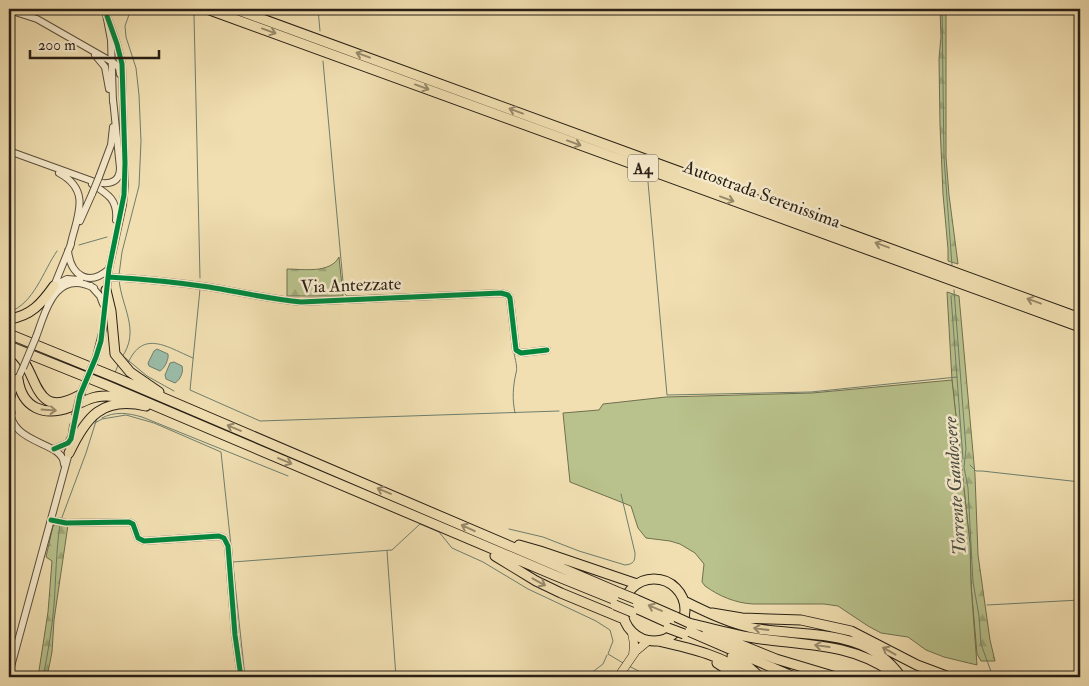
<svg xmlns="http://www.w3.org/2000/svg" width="1089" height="686" viewBox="0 0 1089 686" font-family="'IM FELL Double Pica',serif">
	<defs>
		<pattern id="forest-firs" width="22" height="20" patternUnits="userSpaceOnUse" patternTransform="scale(1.25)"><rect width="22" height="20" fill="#b9c28c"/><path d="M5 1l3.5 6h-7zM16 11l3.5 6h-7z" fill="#9fa678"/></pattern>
	</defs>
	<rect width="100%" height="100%" fill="#f1dfb1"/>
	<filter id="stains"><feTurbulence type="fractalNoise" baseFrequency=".004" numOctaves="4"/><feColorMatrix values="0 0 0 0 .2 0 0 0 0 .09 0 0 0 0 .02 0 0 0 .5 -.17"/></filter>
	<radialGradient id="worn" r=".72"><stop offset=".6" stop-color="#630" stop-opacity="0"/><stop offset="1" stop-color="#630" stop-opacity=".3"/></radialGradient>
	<path fill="url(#forest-firs)" stroke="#707050" d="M940,9H946V157L949,195L958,264L948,261V249L943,194L940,125L939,58L941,37Z
		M339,257L343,296H287V269C303,269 330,274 339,257Z
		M947,292L959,296L975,475L978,555L990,640L995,661H981L977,654L971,585L970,544L952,380Z
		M58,523L68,525L54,620L52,652L47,677H38L48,612L52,561L46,557L53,526Z"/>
	<path fill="#b9c28c" stroke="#707050" d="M952,380L970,544L971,585L977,665L944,657L926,650L908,637L881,633L868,626L838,606L824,604H753C735,603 719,596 705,586L702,582L704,564L695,553L680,544L670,541L646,538L638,528L631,506L570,482L563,413L599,410L603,404L666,397L812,393Z"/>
	<path fill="#9bbdaa" stroke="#6d7e6e" d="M157,349L168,354C169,359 165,368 160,371L149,366L148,363L154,351Z
		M174,362L182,366C184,372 180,380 175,383L166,379L165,375L170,363Z"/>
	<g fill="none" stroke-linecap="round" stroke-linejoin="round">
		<path stroke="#6d7e6e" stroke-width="1" d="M179,9L194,15L200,278
			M318,9L320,31
			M942,9L944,158L952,265
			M323,61L344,293L347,296L443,293
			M648,182L667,395L811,392L957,377
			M79,245L107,237
			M119,275L122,252L139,186L141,141L139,95L136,68L126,37L125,26L131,9
			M119,279C121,307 141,330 122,357
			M200,289L190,390L260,421L559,411
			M954,290L966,449L964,467L968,488L973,582L979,616L981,644L993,677
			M951,296L963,459
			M9,312C34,304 43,271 57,251
			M514,353C515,359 518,368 516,373C513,386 512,399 515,413
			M123,356L147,376L174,391
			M128,363C143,329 167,347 193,358
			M115,373L118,365
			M102,418C115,411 128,413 142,417L288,476
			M95,423L102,419L126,415L154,423L221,452L245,677
			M970,465L976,471H982L1080,482
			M61,520L86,453L97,418
			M509,529L543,537L579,551L625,565C634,564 635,561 635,553L621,494
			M387,551L396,677
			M233,562L392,550L420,524L439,532L452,548L483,562L528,589L596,621L610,630L613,641L608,654L623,663
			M987,605L1080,600
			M629,666L650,677
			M43,677C48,653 52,629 54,605C56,578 56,551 60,524
			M586,677L603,664L607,655"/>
		<defs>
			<path id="minor" d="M105,9L111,40L113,102
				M9,10L37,19L114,63L119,68L120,74
				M95,55L105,67L109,89
				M9,151L92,181C105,185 120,185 120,168L113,99
				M59,173C93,191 76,218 70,247
				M99,177L111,145L113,127
				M92,184C108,194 118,200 116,220
				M80,221L92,194
				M68,251C71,276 89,287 109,269
				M108,277C142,279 175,282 209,287C239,292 270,299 301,302L501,293L508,295L510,298L516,350L521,353L547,350
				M55,285L67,279L80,280
				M91,286L100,296L103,304
				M47,308L54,286L71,244
				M36,337C46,310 56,268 94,288
				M96,357L103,329L109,269L123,205L125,184L122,64L117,44L107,16
				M23,368C18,379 11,392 10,405C7,446 63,440 64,464
				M54,449L68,443L70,439
				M51,520L66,523L129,522L133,524L138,538L144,541L219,536L224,538L228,546L235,635L241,677
				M9,674L69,453L73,426"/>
			<path id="major" d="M632,633L634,644L633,655
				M618,677L636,651L648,641"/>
			<path id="highway" d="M207,9L1080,327
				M235,9L1080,318
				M106,290L111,311L115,354L130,372L159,392
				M9,319C31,316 42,303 54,286
				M9,334L117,378L620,593
				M9,346L106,385L554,575L618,601
				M13,351C40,367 30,423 80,395
				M18,379C22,408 44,417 70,407C79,404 87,399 96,397C107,395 116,396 127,399
				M9,407L10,413
				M69,453C86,417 102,396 146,406
				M519,545L540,551L637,584
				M495,556L536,581L561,593L624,619
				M623 610a31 31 0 1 1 62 0a31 31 0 1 1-62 0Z
				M635,599L676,617
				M684,601C706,612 733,625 758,629C809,637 867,628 901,677
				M631,606L673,625
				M712,613L742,618L801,620L851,631L917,665L949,677
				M689,623C713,629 737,636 761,639C806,645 853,644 891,672
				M686,630L794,677
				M707,631L776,659L836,677
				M658,641C689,648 726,656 750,677
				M732,656L741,660L760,677
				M717,663L739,677"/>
		</defs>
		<use href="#minor" stroke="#5a4f3c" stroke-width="8"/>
		<use href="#major" stroke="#281f15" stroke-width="9"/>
		<use href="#highway" stroke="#281f15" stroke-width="11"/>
		<use href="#minor" stroke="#f6eacc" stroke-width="6"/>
		<use href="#major" stroke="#f1dfb1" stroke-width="8"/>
		<use href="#highway" stroke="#f1dfb1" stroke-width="9"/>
		<defs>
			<path id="minor-bridge" d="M92,194L99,177
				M23,368L36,337
				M75,416L80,395L96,357"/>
			<path id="highway-bridge" d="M620,593L635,599
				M615,605L632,612
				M676,617L689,623
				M668,628L684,634"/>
		</defs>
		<use href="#minor-bridge" stroke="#5a4f3c" stroke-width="8" stroke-linecap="butt"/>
		<use href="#highway-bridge" stroke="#281f15" stroke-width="11" stroke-linecap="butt"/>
		<use href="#minor-bridge" stroke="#f6eacc" stroke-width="6"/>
		<use href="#highway-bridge" stroke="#f1dfb1" stroke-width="9"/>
		<defs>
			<path id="cycleway" d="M108,277C142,279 175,282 209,287C239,292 270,299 301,302L501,293L508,295L510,298L516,350L521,353L547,350
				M54,449L68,443L71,439L80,395L96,357L101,341L109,269L124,195L125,163L122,64L117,44L107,16
				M51,520L66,523L129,522L133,524L138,538L144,541L219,536L224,538L228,546L235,635L241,677"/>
		</defs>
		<use href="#cycleway" stroke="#f6eacc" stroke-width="8"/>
		<use href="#cycleway" stroke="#00873e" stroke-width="5"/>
	</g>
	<defs><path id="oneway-shaft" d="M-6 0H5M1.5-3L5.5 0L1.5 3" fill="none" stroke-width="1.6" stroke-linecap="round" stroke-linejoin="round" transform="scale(1.25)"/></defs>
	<g stroke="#97896b">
		<use href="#oneway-shaft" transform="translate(269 31) rotate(20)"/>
		<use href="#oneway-shaft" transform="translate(363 55) rotate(-160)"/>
		<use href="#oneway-shaft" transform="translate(422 87) rotate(20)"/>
		<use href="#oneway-shaft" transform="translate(516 111) rotate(-160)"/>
		<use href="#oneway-shaft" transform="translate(574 143) rotate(20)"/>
		<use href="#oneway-shaft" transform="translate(727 199) rotate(20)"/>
		<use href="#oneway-shaft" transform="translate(882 245) rotate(-160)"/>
		<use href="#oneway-shaft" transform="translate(1034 301) rotate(-160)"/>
		<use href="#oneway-shaft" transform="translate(49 410) rotate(4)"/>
		<use href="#oneway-shaft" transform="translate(234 428) rotate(-157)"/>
		<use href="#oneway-shaft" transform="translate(285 461) rotate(23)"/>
		<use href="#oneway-shaft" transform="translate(384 491) rotate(-157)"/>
		<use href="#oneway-shaft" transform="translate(468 528) rotate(-155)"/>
		<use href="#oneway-shaft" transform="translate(539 582) rotate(29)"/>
		<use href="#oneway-shaft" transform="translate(655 608) rotate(-157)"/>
		<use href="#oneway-shaft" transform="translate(761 629) rotate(-172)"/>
		<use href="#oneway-shaft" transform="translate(822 646) rotate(-172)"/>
		<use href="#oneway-shaft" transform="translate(889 651) rotate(-151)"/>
	</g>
	<g text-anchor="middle" stroke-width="5" stroke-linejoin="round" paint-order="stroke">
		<rect fill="#f6eacc" stroke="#665c4c" stroke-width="1" x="628" y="154.5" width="30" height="27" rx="4"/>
		<g font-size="16" font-weight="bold" fill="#281f15">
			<text x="643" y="174">A4</text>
		</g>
		<g font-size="18" fill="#281f15" stroke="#f6eacc">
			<text transform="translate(762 194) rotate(20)" y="6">Autostrada Serenissima</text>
			<text transform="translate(351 285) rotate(-2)" y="6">Via Antezzate</text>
		</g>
		<g font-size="19" font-style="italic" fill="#4a4e42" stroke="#f6eacc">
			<text transform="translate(954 486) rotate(-94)" y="7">Torrente Gandovere</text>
		</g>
	</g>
	<rect width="1089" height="686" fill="none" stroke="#f1dfb1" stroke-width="30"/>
	<rect x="10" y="10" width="1069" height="666" fill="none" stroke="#281f15" stroke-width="2.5"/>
	<rect x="15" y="15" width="1059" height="656" fill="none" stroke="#281f15"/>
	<path d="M30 50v8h129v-8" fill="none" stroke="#281f15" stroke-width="2.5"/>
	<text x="38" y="50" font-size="15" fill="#281f15" stroke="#f6eacc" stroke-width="4" paint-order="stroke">200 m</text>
	<rect width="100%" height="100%" filter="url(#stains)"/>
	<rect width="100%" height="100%" fill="url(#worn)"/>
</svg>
